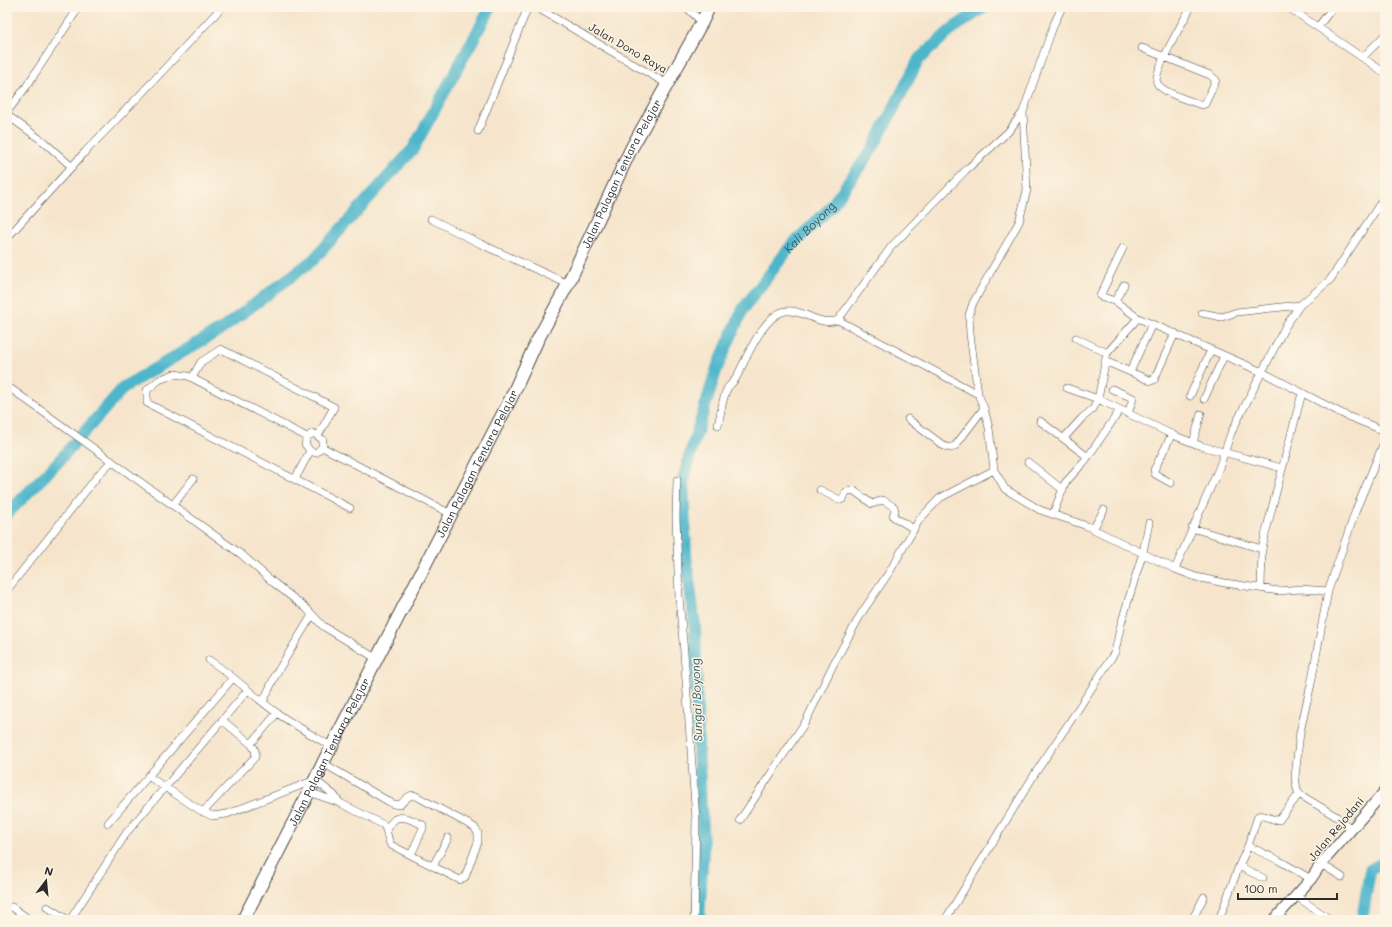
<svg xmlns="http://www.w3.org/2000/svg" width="1392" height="927" viewBox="0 0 1392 927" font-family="Mali,sans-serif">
	<rect width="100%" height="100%" fill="#fcf5e5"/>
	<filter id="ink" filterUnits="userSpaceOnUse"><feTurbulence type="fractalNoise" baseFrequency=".025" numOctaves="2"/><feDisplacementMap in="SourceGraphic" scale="8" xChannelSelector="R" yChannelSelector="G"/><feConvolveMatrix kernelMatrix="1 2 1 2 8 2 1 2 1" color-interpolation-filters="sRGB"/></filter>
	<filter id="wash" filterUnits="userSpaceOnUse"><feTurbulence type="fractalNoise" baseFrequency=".012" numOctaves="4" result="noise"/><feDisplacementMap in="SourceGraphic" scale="16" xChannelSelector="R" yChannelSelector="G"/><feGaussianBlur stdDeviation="0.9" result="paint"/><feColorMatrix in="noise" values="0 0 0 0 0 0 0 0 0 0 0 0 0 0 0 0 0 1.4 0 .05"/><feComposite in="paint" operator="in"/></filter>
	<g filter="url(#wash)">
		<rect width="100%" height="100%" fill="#f6e5cc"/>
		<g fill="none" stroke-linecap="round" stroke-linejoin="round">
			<g stroke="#4eb6cb" stroke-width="12">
				<path d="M7,514L57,463L124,387L223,328L313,260L413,149L491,7"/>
				<path id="s1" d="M699,920L703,849L698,742L695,626L686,555L683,480L691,451L717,368L743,309L790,247L830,208L873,148L919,59L952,29L985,7"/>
				<path d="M1362,920L1370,870L1385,861"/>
			</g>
		</g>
	</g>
	<g filter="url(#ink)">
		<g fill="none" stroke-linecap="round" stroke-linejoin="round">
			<defs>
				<path id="minor" d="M536,7L667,84
					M686,7L702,22
					M1288,7L1385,73
					M1318,27L1333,7
					M1142,48L1210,75L1216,80L1215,82L1205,104L1202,105C1191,101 1162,93 1157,83C1152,74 1185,18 1191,7
					M1363,57L1385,35
					M7,112L26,87L79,7
					M1023,112L1027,190L1019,222L973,303L969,315L970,334L978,394L984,408L989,428L994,470L1005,489L1040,510L1087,526L1175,569L1196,577L1225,583L1279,591L1300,589L1328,591L1311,684L1300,732L1295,777L1297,789L1299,794L1337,817L1351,829
					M7,115L44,142L72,167
					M478,131L528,7
					M431,219L481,244L568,284
					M7,238L85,152L142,93L222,7
					M1123,248L1100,296L1115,301L1138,318L1262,372L1347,416L1385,431
					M1115,301L1124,285
					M1202,313L1222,317L1237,312L1300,305
					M838,320L978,394
					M1076,338L1107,353
					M1105,361L1151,381L1154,380L1175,333
					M1130,372L1152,324
					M192,378L201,362L221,349L334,407L318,436
					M7,386L242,555L274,583L306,608L323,626L377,659
					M1067,388L1098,399L1173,435L1201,446L1282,468
					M1112,389L1133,398L1128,414
					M1190,396L1211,350
					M1204,399L1224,356
					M908,419L944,446L951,448L955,446L984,408
					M1040,421L1088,457
					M718,425C721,414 722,399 727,389C729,385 734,382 736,378C746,360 763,314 786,311C804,309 819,327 838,320L891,247L966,170L1008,132L1023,112L1054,24L1062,7
					M307,437L188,376L174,374L159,380L147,390V403L350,508
					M1064,438L1082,418L1093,409L1098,399L1107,353L1138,318
					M1193,443L1201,414
					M322,447L316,453L310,451L305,444L307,437L313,433L323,440L322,447L451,514
					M1028,462L1063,490
					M295,479L310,451
					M677,480L676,517L679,597L684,653L696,820L694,920
					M1171,483L1155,474L1154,470L1172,434
					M820,490L840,500L843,499L846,492L853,490L872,504L883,500L894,507L895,511L893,515L894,517L914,529
					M173,505L193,479
					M1053,514L1065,483L1085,461L1120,410
					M1192,528L1262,549
					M1093,529L1104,510
					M1175,569L1219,468L1231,433L1285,327L1300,305L1330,280L1385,196
					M1261,588L1262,549L1266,531L1302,393
					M7,590L100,473L112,461
					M1328,591L1357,507L1385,440
					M209,660C234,676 254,697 277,713C294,725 314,736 332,747
					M263,702L276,674L312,615
					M251,744L277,713
					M148,776L198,809L212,816L227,814L315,780L334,795L340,803
					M309,792L340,803L384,825C388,832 387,839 391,845L460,880L465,877L478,842V833L474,827L414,795C408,795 404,801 400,805L393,804L323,763
					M1299,794L1279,820C1271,821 1265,813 1258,816L1248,846L1278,860L1311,879
					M203,812L255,757C256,751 255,749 251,744L222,720
					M740,820L806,721L833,665L861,614L890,571L919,520L940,498L994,470
					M108,823L233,678
					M386,829C389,826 392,821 395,819C403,814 416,822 423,825V828L411,855
					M1321,864L1342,877
					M433,866L448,838
					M1239,866L1263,878
					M1296,896L1331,920
					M12,907L30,920
					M47,907L68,920
					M70,920L127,832L247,691
					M945,920L1036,772L1071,720L1115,652L1121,624L1143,552L1149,523
					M1192,920L1204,897
					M1219,920L1239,866L1248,846"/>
				<path id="secondary" d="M1274,920L1311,879L1321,864L1385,791"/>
				<g id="primary">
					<path id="s2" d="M243,920L309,792L323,763L511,398L537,341L568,284L631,149L702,22L709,7"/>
				</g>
			</defs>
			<use href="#minor" stroke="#494743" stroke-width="8"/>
			<use href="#secondary" stroke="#494743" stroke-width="12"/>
			<use href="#primary" stroke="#494743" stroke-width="14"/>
			<use href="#minor" stroke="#fff" stroke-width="7"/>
			<use href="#secondary" stroke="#fff" stroke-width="10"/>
			<use href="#primary" stroke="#fff" stroke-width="12"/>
		</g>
	</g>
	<g text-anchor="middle" stroke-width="3" stroke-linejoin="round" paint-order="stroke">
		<g font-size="11" fill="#2b2b2b" stroke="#fcf5e5">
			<text transform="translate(628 48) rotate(30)" y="4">Jalan Dono Raya</text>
			<text dy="4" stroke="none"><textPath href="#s2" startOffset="837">Jalan Palagan Tentara Pelajar</textPath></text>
			<text dy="4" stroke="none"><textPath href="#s2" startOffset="513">Jalan Palagan Tentara Pelajar</textPath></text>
			<text dy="4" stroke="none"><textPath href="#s2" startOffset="189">Jalan Palagan Tentara Pelajar</textPath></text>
			<text transform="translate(1336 829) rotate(-50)" y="4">Jalan Rejodani</text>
		</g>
		<g font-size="12" font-style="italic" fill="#375c63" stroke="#fcf5e5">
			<text dy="4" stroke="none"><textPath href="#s1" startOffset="728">Kali Boyong</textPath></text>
			<text transform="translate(697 700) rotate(-92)" y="4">Sungai Boyong</text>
		</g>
	</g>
	<rect width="1392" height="927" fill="none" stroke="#fcf5e5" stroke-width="24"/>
	<g transform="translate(46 881) rotate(16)" stroke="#fcf5e5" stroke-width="3" paint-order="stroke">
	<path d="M0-3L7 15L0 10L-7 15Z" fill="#2b2b2b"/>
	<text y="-6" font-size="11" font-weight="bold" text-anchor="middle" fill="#2b2b2b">N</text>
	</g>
	<path d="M1238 893v6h99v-6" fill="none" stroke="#2b2b2b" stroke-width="2"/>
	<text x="1244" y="893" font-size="12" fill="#2b2b2b" stroke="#fcf5e5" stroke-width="3" paint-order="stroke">100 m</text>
</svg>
